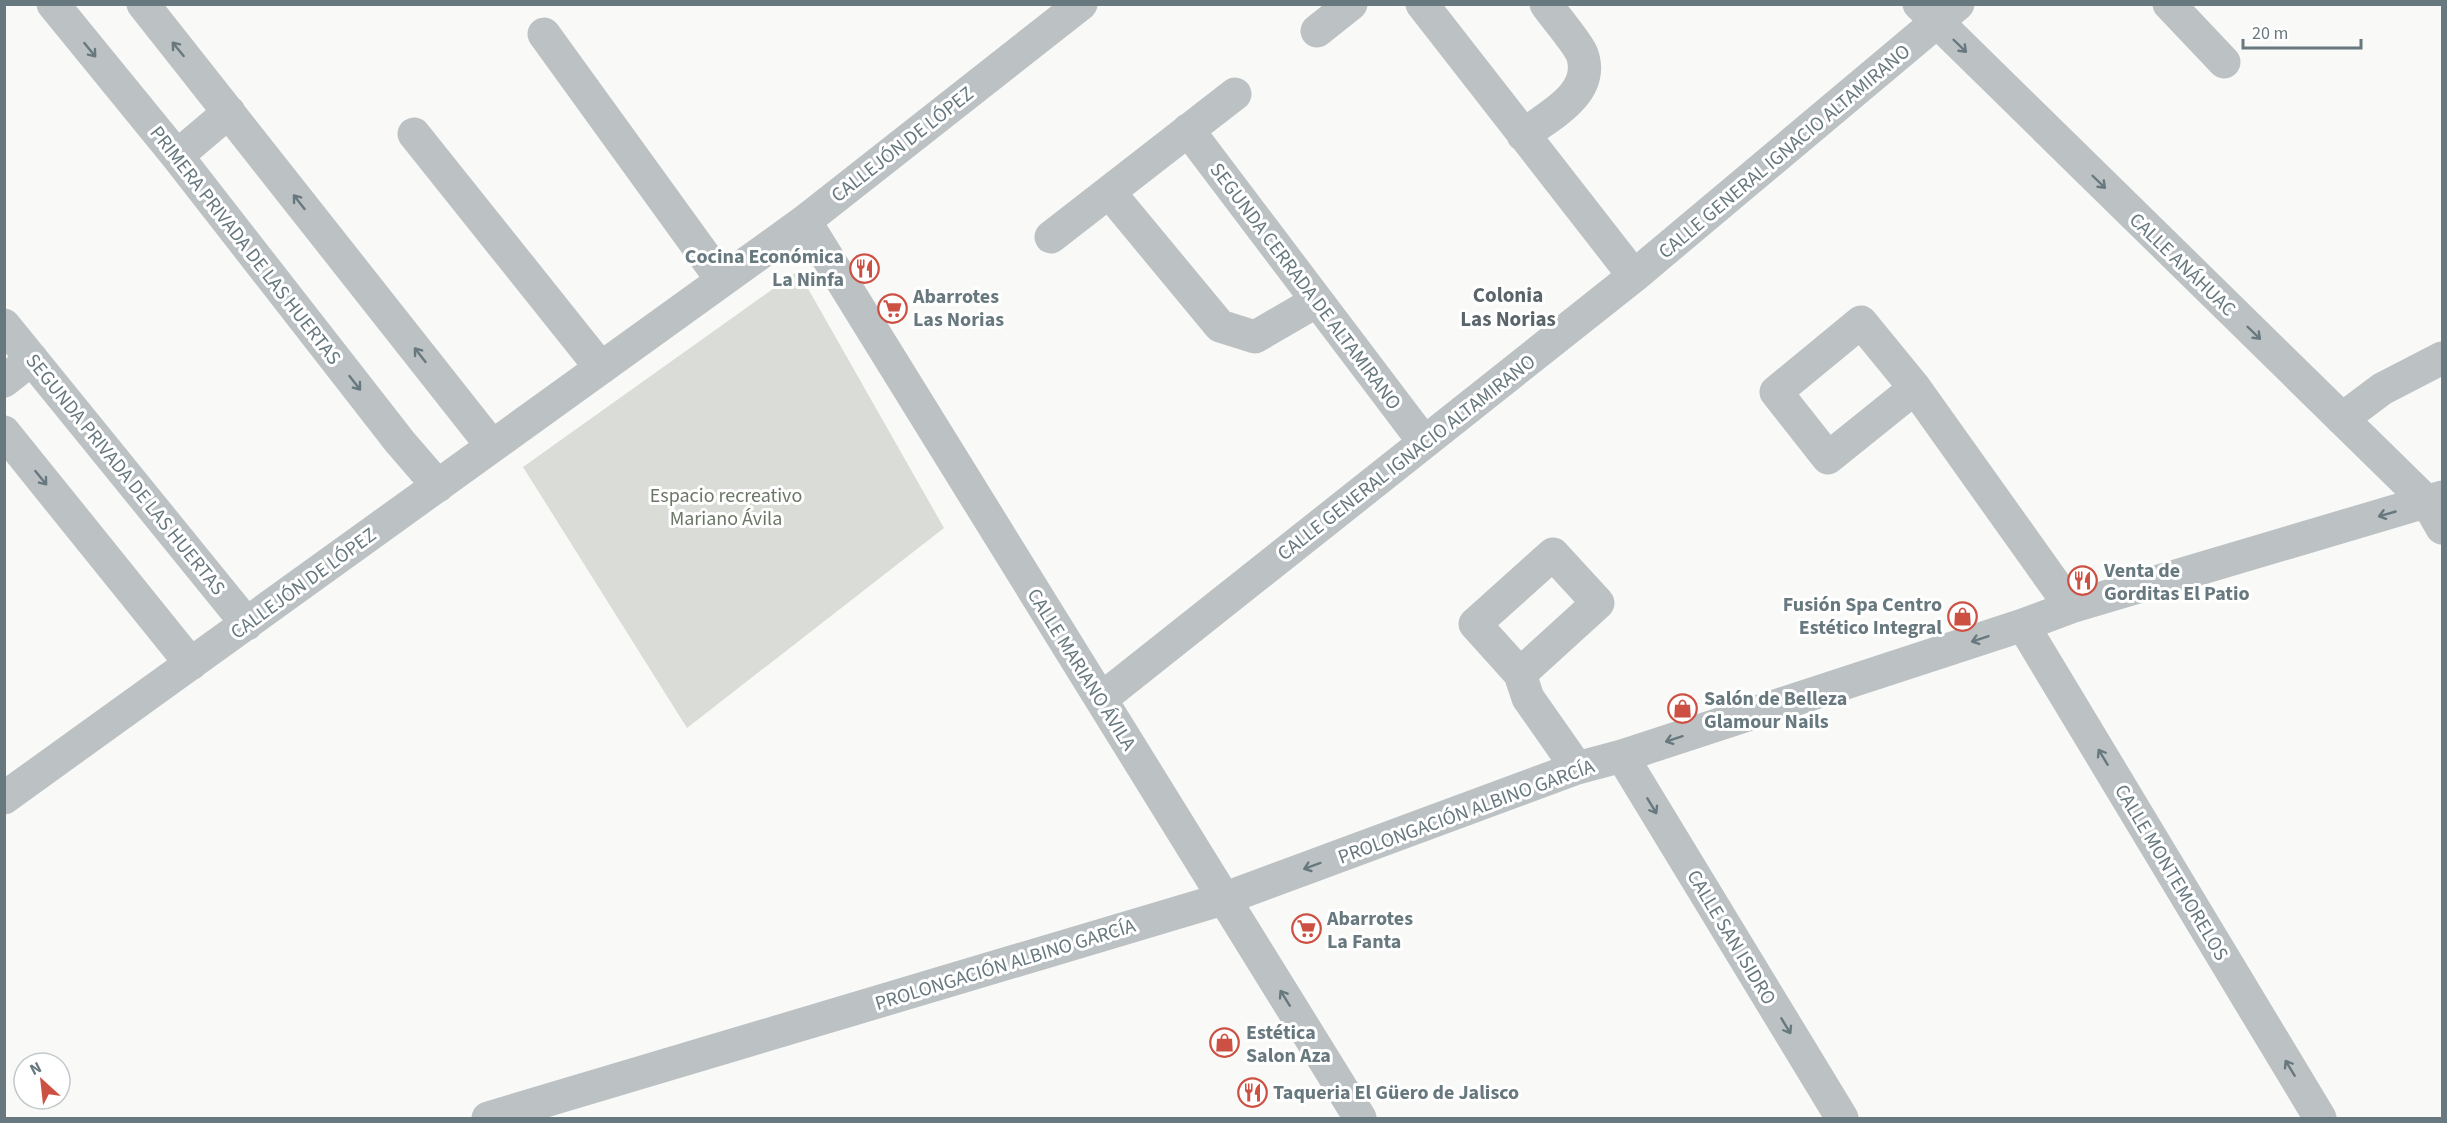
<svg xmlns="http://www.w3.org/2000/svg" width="2447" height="1123" viewBox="0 0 2447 1123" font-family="'Source Sans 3',sans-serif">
	<rect width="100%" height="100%" fill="#f9f9f7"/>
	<path fill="#daddd7" d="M798,271L944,528L687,728L523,467Z"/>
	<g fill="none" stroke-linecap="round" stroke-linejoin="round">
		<path stroke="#bcc2c4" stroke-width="33" d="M53,4L177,156L400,442L438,486
			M143,4L492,446
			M1422,4L1634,276
			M1919,4L2427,502L2442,528
			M2169,4L2224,62
			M1317,31L1351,4
			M544,34L722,280
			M1188,130L1424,442
			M414,134L601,368
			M1523,135C1549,116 1596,93 1582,54C1577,42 1554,16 1546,4
			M177,156L229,112
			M1109,192L1220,326L1255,337L1317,301
			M805,221L1360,1118
			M1051,237L1235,94
			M4,325L247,624
			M4,381L32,359
			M1915,388L1828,458L1776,392L1861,322L1915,388L2071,607
			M2342,419L2382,389L2442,358
			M4,432L191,664
			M2023,625L2320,1118
			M1520,674L1598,603L1553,554L1475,624L1520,674L1528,698L1577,768
			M1101,699L1634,276L1958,4
			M1622,756L1842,1118
			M4,798L805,221L1081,4
			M488,1118L1223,899L1577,768L1622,756L2023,625L2071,607L2442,497"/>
	</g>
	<defs><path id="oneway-shaft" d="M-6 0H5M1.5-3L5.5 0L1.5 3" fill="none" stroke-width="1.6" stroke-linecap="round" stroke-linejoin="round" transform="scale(1.5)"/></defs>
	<g stroke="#67787e">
		<use href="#oneway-shaft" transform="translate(1960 46) rotate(44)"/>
		<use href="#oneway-shaft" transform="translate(178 49) rotate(-129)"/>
		<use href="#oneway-shaft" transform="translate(90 50) rotate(51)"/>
		<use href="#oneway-shaft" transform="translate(2099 182) rotate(44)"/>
		<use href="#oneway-shaft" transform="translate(299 202) rotate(-128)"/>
		<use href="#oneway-shaft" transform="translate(2254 333) rotate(44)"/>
		<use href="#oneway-shaft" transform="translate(420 355) rotate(-128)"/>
		<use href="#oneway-shaft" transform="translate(355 383) rotate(52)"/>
		<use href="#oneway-shaft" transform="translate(41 478) rotate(51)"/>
		<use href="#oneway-shaft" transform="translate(2387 514) rotate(164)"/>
		<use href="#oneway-shaft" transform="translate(1980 639) rotate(162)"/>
		<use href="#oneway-shaft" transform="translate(1674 739) rotate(162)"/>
		<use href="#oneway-shaft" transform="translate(2103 757) rotate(-121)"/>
		<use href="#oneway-shaft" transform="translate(1652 806) rotate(59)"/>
		<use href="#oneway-shaft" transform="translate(1312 866) rotate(160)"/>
		<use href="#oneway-shaft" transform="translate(1285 998) rotate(-122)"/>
		<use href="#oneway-shaft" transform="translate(1786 1026) rotate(59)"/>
		<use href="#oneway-shaft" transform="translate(2290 1068) rotate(-121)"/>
	</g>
	<defs>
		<symbol id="restaurant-ring" viewBox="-11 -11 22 22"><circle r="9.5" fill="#fff" stroke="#cd5143" stroke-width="1.5"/><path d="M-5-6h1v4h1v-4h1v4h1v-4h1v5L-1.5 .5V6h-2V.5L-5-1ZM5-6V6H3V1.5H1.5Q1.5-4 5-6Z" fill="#cd5143"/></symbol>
		<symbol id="supermarket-ring" viewBox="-11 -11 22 22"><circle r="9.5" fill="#fff" stroke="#cd5143" stroke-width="1.5"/><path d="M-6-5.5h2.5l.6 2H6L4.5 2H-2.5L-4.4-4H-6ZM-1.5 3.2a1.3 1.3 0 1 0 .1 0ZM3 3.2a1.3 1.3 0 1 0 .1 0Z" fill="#cd5143"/></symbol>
		<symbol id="shop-ring" viewBox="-11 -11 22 22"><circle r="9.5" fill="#fff" stroke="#cd5143" stroke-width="1.5"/><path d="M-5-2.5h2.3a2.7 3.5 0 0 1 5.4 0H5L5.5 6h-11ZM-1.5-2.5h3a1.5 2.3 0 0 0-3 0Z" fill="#cd5143"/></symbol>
	</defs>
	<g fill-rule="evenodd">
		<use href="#restaurant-ring" x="848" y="252" width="33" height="33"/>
		<use href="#supermarket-ring" x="876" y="292" width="33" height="33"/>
		<use href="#restaurant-ring" x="2066" y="564" width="33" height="33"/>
		<use href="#shop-ring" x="1946" y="600" width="33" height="33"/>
		<use href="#shop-ring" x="1666" y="692" width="33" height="33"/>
		<use href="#supermarket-ring" x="1290" y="912" width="33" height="33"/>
		<use href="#shop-ring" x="1208" y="1026" width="33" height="33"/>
		<use href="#restaurant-ring" x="1236" y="1076" width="33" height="33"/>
	</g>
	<g text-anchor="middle" stroke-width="6" stroke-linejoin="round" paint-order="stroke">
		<g font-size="20" fill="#67787e" stroke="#fff">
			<text transform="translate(902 144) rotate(-38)" y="7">CALLEJÓN DE LÓPEZ</text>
			<text transform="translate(1784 151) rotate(-40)" y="7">CALLE GENERAL IGNACIO ALTAMIRANO</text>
			<text transform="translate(246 245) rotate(52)" y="7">PRIMERA PRIVADA DE LAS HUERTAS</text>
			<text transform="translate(2183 264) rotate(44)" y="7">CALLE ANÁHUAC</text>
			<text transform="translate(1306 286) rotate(53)" y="7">SEGUNDA CERRADA DE ALTAMIRANO</text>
			<text transform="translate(1406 457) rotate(-38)" y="7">CALLE GENERAL IGNACIO ALTAMIRANO</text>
			<text transform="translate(126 474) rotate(51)" y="7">SEGUNDA PRIVADA DE LAS HUERTAS</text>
			<text transform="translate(303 583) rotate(-36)" y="7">CALLEJÓN DE LÓPEZ</text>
			<text transform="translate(1082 669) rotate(58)" y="7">CALLE MARIANO ÁVILA</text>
			<text transform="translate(1466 811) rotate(-20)" y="7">PROLONGACIÓN ALBINO GARCÍA</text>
			<text transform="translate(2172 872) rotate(59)" y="7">CALLE MONTEMORELOS</text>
			<text transform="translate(1732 937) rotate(59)" y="7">CALLE SAN ISIDRO</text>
			<text transform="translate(1005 964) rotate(-17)" y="7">PROLONGACIÓN ALBINO GARCÍA</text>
		</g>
		<g font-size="20" font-weight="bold" fill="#67787e" stroke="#fff" text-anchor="start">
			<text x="844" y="263" text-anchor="end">Cocina Económica<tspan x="844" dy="23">La Ninfa</tspan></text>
			<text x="913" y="303">Abarrotes<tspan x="913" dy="23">Las Norias</tspan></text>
			<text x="2104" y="577">Venta de<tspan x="2104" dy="23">Gorditas El Patio</tspan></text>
			<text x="1942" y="611" text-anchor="end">Fusión Spa Centro<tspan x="1942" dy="23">Estético Integral</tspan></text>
			<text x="1704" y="705">Salón de Belleza<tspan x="1704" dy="23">Glamour Nails</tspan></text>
			<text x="1327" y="925">Abarrotes<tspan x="1327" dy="23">La Fanta</tspan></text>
			<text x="1246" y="1039">Estética<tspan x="1246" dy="23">Salon Aza</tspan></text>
			<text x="1273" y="1099">Taqueria El Güero de Jalisco</text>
		</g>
		<g font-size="20" fill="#6b7766" stroke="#fff">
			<text x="726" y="502">Espacio recreativo<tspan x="726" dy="23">Mariano Ávila</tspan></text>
		</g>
		<g font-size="21" font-weight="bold" fill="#59656a" stroke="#fff">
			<text x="1508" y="302">Colonia<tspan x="1508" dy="24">Las Norias</tspan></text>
		</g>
	</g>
	<rect width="2447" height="1123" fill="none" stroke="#67787e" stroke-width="12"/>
	<g transform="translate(42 1081) rotate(333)"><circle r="28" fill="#ffffff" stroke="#c2c9cb" stroke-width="1.5"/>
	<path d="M0-4.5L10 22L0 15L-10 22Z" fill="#cd5143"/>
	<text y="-9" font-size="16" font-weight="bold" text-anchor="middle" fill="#67787e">N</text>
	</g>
	<path d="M2243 39v9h118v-9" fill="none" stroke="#67787e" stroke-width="3"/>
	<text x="2252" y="39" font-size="18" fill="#67787e" stroke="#ffffff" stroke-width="4.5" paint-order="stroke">20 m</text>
</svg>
